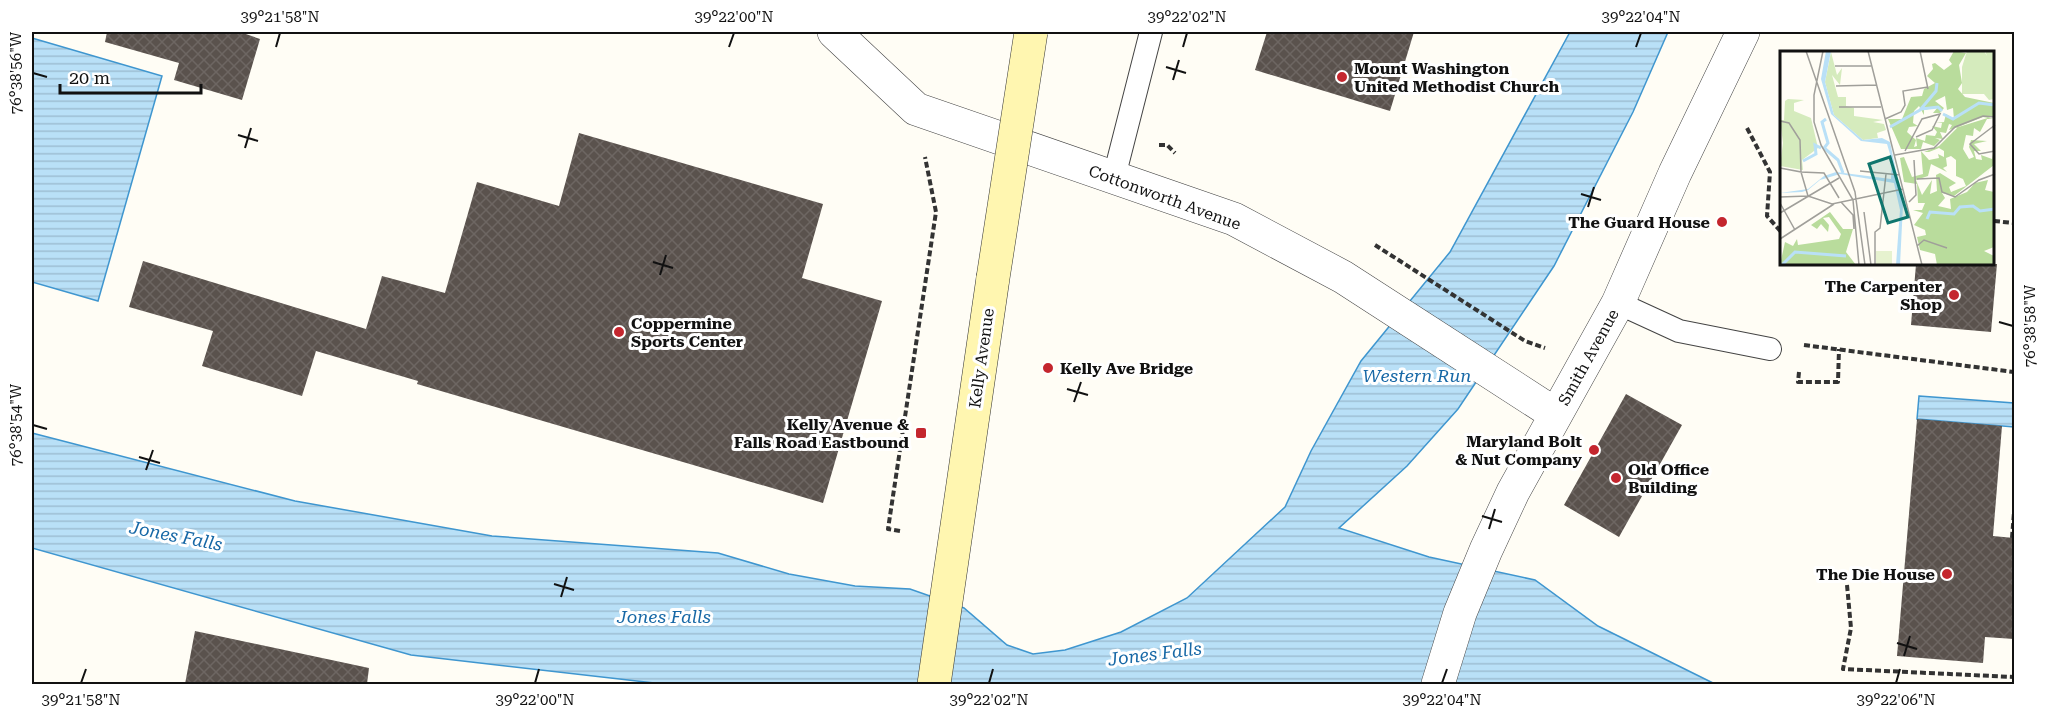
<svg xmlns="http://www.w3.org/2000/svg" width="2046" height="716" viewBox="0 0 2046 716" font-family="'Roboto Serif',serif">
	<defs>
		<pattern id="water-rules" width="6" height="5" patternUnits="userSpaceOnUse" patternTransform="scale(1.5)"><rect width="6" height="5" fill="#b9e0f7"/><path d="M0 2.5h6" fill="none" stroke="#9ebfd3"/></pattern>
		<pattern id="building-cross-hatch" width="8" height="8" patternUnits="userSpaceOnUse" patternTransform="scale(1.5)"><rect width="8" height="8" fill="#5a524d"/><path d="M0 0l8 8M0 8l8-8" fill="none" stroke="#6d6662"/></pattern>
	</defs>
	<rect width="100%" height="100%" fill="#fffdf5"/>
	<path fill="url(#water-rules)" stroke="#3f96cf" stroke-width="1.5" d="M1570,32H1668L1633,112L1554,266L1458,409L1407,466L1339,528L1429,557L1535,580L1598,626L1715,684H663L411,655L32,548V433L295,501L492,536L718,553L789,574L855,586L910,589L964,608L1007,645L1033,654L1065,650L1121,632L1187,598L1285,507L1311,451L1361,361L1450,252Z
		M32,38L162,76L98,301L32,282Z
		M1919,396L2014,403V427L1917,419Z"/>
	<path fill="url(#building-cross-hatch)" d="M107,32H240L260,39L242,100L174,80L179,63L105,42Z
		M1267,32H1414L1390,111L1255,70Z
		M579,133L823,204L802,278L882,301L823,503L417,384L418,381L316,351L302,396L202,366L213,331L129,307L143,261L366,329L382,276L445,293L477,182L559,206Z
		M1916,264H1997L1991,332L1911,325Z
		M1626,394L1682,425L1619,537L1564,505Z
		M1917,419L2002,426L1993,536L2014,538V639L1985,637L1983,663L1897,656Z
		M195,631L369,668L367,684H185Z"/>
	<g fill="none" stroke-linecap="round" stroke-linejoin="round">
		<defs>
			<path id="lane" d="M1114,177L1151,32
				M1618,303L1679,331L1770,349"/>
			<path id="street" d="M834,32L916,109L1234,219L1343,277L1555,414
				M1438,684L1460,613L1486,550L1513,492L1618,303L1675,173L1743,32"/>
			<path id="secondary" d="M934,684L993,278"/>
		</defs>
		<use href="#lane" stroke="#444" stroke-width="24"/>
		<use href="#street" stroke="#444" stroke-width="34"/>
		<use href="#secondary" stroke="#333" stroke-width="34"/>
		<path stroke="#333" stroke-width="4" stroke-dasharray="6 3" stroke-linecap="butt" d="M1747,128L1770,172L1767,216L1782,233
			M1159,145H1167L1175,153
			M1994,221L2014,223
			M1375,245L1525,341L1545,348
			M1804,345L2014,372
			M1799,372L1798,382H1838L1839,349
			M900,531L888,529L936,212L925,157
			M2012,538L2014,512
			M1847,585L1851,628L1843,669L2014,677"/>
		<use href="#lane" stroke="#fff" stroke-width="22"/>
		<use href="#street" stroke="#fff" stroke-width="33"/>
		<use href="#secondary" stroke="#fff6b0" stroke-width="33"/>
		<defs>
			<path id="secondary-bridge" d="M993,278L1031,32"/>
		</defs>
		<use href="#secondary-bridge" stroke="#333" stroke-width="34" stroke-linecap="butt"/>
		<use href="#secondary-bridge" stroke="#fff6b0" stroke-width="33"/>
	</g>
	<path fill="none" stroke="#111" stroke-width="2" d="M276,47L280,33M729,47L734,33M1183,47L1187,33M1636,47L1641,33M1166,67L1186,73M33,73L47,77M1173,80L1179,60M238,135L258,141M245,148L251,128M1581,194L1601,200M1588,207L1594,187M653,262L673,268M660,275L666,255M1999,322L2013,326M1067,389L1088,395M1074,402L1081,382M33,425L47,429M139,457L160,463M146,470L153,450M1482,516L1502,522M1489,529L1495,509M554,584L574,590M561,597L567,577M1897,643L1917,649M1904,656L1910,636M81,683L86,669M535,683L539,669M989,683L993,669M1442,683L1447,669M1896,683L1900,669"/>
	<g fill="#c4262e" stroke="#fff" stroke-width="2">
		<circle cx="1342" cy="77" r="6"/>
		<circle cx="1722" cy="222" r="6"/>
		<circle cx="1954" cy="295" r="6"/>
		<circle cx="619" cy="332" r="6"/>
		<circle cx="1048" cy="368" r="6"/>
		<rect x="915" y="427" width="12" height="12" rx="3"/>
		<circle cx="1594" cy="450" r="6"/>
		<circle cx="1616" cy="478" r="6"/>
		<circle cx="1947" cy="574" r="6"/>
	</g>
	<g text-anchor="middle" stroke-width="6" stroke-linejoin="round" paint-order="stroke">
		<g font-size="16" font-weight="bold" fill="#111" stroke="#fff" text-anchor="end">
			<text x="1354" y="74" text-anchor="start">Mount Washington<tspan x="1354" dy="18">United Methodist Church</tspan></text>
			<text x="1710" y="228">The Guard House</text>
			<text x="1942" y="292">The Carpenter<tspan x="1942" dy="18">Shop</tspan></text>
			<text x="631" y="329" text-anchor="start">Coppermine<tspan x="631" dy="18">Sports Center</tspan></text>
			<text x="1060" y="374" text-anchor="start">Kelly Ave Bridge</text>
			<text x="909" y="430">Kelly Avenue &amp;<tspan x="909" dy="18">Falls Road Eastbound</tspan></text>
			<text x="1582" y="447">Maryland Bolt<tspan x="1582" dy="18">&amp; Nut Company</tspan></text>
			<text x="1628" y="475" text-anchor="start">Old Office<tspan x="1628" dy="18">Building</tspan></text>
			<text x="1935" y="580">The Die House</text>
		</g>
		<g font-size="16" fill="#111" stroke="#fff">
			<text transform="translate(1165 197) rotate(20)" y="6">Cottonworth Avenue</text>
			<text transform="translate(1588 357) rotate(-61)" y="6">Smith Avenue</text>
			<text transform="translate(981 358) rotate(-82)" y="6">Kelly Avenue</text>
		</g>
		<g font-size="18" font-style="italic" fill="#1768a6" stroke="#fff">
			<text x="1417" y="382">Western Run</text>
			<text transform="translate(176 536) rotate(11)" y="6">Jones Falls</text>
			<text x="664" y="623">Jones Falls</text>
			<text transform="translate(1155 654) rotate(-7)" y="6">Jones Falls</text>
		</g>
	</g>
	<g transform="translate(1780 51)">
		<rect width="214" height="214" fill="#fffdf5"/>
		<path d="M187,0H204L207,5L205,0H214V48L209,49L204,43H182V16Z" fill="#d5ebbd"/>
		<path d="M174,0L186,2L179,14L182,32L178,38L185,46L214,52V65L169,79L172,74L169,73L166,82L160,81L163,88L155,87L160,89L154,95L143,91L141,98H121L108,68H122L131,46L142,45L144,38L155,32L147,25L153,18L152,13L155,12L164,19L172,13L169,9ZM165,45L167,59L173,57L174,68L166,63L164,71L156,72H162L161,77L152,75L157,81L155,85L146,84L145,90L136,87L137,95L134,96L136,89L127,81L129,76L138,75L133,72L134,60L139,55L144,64V59L158,56L153,62H160L164,57L155,50ZM203,66L214,68H207L200,81L194,77L193,85L186,84L183,98L189,108L194,106L189,96L191,89L207,90L194,93L201,100H194L196,108L202,109L201,104L212,108V103L214,114L174,145L162,142L165,147L158,155L171,158L170,148L187,141L195,132L208,129L205,139L214,141V196L204,200L214,205V214H157L155,203L140,199L137,186L146,184L145,179L134,174L143,162L133,159H142L145,152H138L137,133L124,131L120,107L124,106L132,126L143,123L141,100L149,109L159,107L158,103L164,106V100L159,97L149,101H144L159,95L178,76ZM171,105L176,109V125L183,128L186,135L171,141L169,136L176,132L160,122L156,124L157,140L150,143L152,129L142,144L136,129L148,125L151,113L167,121L163,117L167,115L166,107ZM50,161L63,178H73L66,201L76,214H0L5,191L13,195L17,188L18,194L59,188L61,183L49,166L43,167L49,174L48,181L41,173L37,178L31,174Z" fill="#b9dc9c" fill-rule="evenodd"/>
		<path d="M51,1L57,24L62,17L60,34L52,24L58,46H66V55L74,57V65L103,69L93,71L104,73L106,79L97,82L98,87L83,89L54,64L45,31ZM8,48L24,49L14,52V60L31,67L38,97L22,109L23,119L0,115L3,92L0,69H4L5,50Z" fill="#d5ebbd"/>
		<path d="M96,200H112V214H96Z" fill="#e6f2cf"/>
		<path d="M46,0H51L45,31L54,64L83,89L102,87L110,91L123,154L120,214H116L120,159L114,132L60,123L40,129L28,139L22,141L0,142L28,138L44,125L56,121L111,128L112,110L107,93L81,90L51,63L41,28Z" fill="#b9e0f7"/>
		<path fill="none" stroke="#b9e0f7" stroke-width="3" d="M141,58L158,56L162,60M163,63L173,68L199,52L215,54M110,76L140,59L156,40L157,32M43,96L58,109L63,122M45,96L48,92L42,71L46,68M23,110L36,103L35,94L41,97M147,168L150,161L174,163L180,156L193,155L200,160L215,158M2,214L15,201L66,205"/>
		<path fill="none" stroke="#a09f9a" stroke-width="1.5" d="M26,0L75,141L85,214M43,0L34,44V71L41,94L73,149L79,214M88,0L142,214M140,0L148,38M55,15H91M56,35L96,34M59,56H101M105,68L121,61L125,54L123,40L148,36M0,70L9,72L20,89L21,121L44,122L59,147M215,74L190,93L199,103L215,100M125,100L142,68L160,63L152,79L136,86M115,104L154,97L175,76L203,65L215,66M0,117L21,121L28,145M80,120L120,124M137,128L159,127L162,141L175,146L199,129L215,123M0,146L28,145L52,153L123,138M61,151L73,164L74,178M129,151L136,144L134,109M0,152L15,179M84,161L91,214M0,162L59,127M0,188L54,153M137,195L144,189L167,197M95,214V181L100,177L106,123"/>
		<path fill="#0f766e" fill-opacity="0.15" stroke="#0f766e" stroke-width="3" d="M110,106L128,166L108,172L89,113Z"/>
		<rect width="214" height="214" fill="none" stroke="#111" stroke-width="3"/>
	</g>
	<rect width="2046" height="716" fill="none" stroke="#ffffff" stroke-width="66"/>
	<path d="M60 84v9h141v-9" fill="none" stroke="#111111" stroke-width="3"/>
	<text x="69" y="84" font-size="18" fill="#111111" stroke="#ffffff" stroke-width="4.5" paint-order="stroke">20 m</text>
	<rect x="33" y="33" width="1980" height="650" fill="none" stroke="#111" stroke-width="2"/>
	<g font-size="15" text-anchor="middle" fill="#111">
		<text x="280" y="22">39°21'58"N</text>
		<text x="734" y="22">39°22'00"N</text>
		<text x="1187" y="22">39°22'02"N</text>
		<text x="1641" y="22">39°22'04"N</text>
		<text transform="translate(16 73) rotate(-90)" y="5">76°38'56"W</text>
		<text transform="translate(2030 326) rotate(-90)" y="5">76°38'58"W</text>
		<text transform="translate(16 425) rotate(-90)" y="5">76°38'54"W</text>
		<text x="81" y="705">39°21'58"N</text>
		<text x="535" y="705">39°22'00"N</text>
		<text x="989" y="705">39°22'02"N</text>
		<text x="1442" y="705">39°22'04"N</text>
		<text x="1896" y="705">39°22'06"N</text>
	</g>
</svg>
